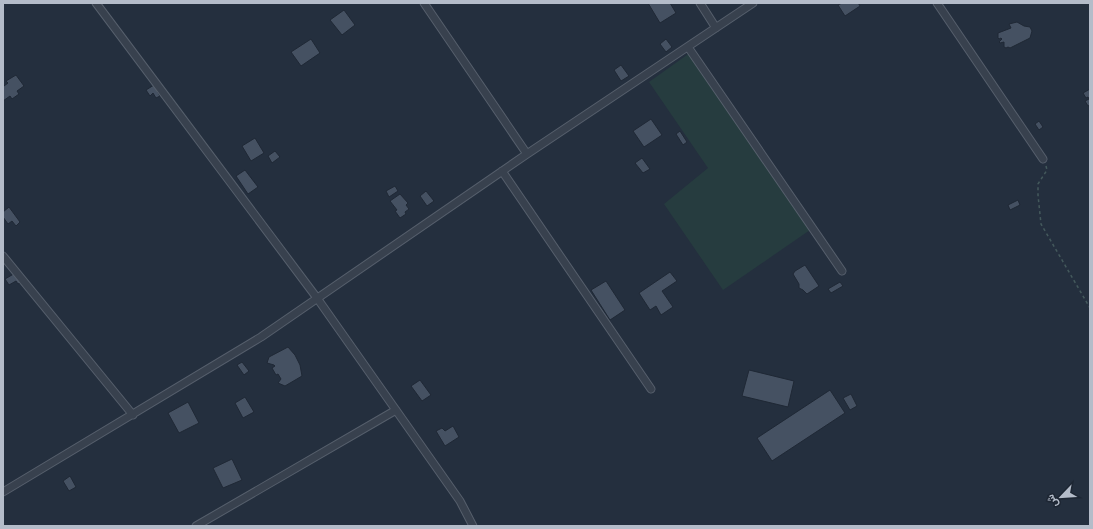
<svg xmlns="http://www.w3.org/2000/svg" width="1093" height="529" viewBox="0 0 1093 529" font-family="'Roboto Condensed',Vazirmatn,sans-serif">
	<rect width="100%" height="100%" fill="#242f3e"/>
	<path fill="#263c3f" d="M691,52L813,228L723,290L664,204L708,168L649,82Z"/>
	<path fill="#455162" stroke="#1f2835" d="M648,3H670L676,13L660,23Z
		M842,3H857L859,4L860,6L845,16L838,5Z
		M344,10L355,25L342,35L330,20Z
		M1017,22L1024,26L1030,27L1032,31L1030,38L1010,48L1008,47L1006,48L1004,47V42L1000,43L999,42L1002,39L1001,38L999,39L998,38V33L1011,28L1009,24Z
		M311,39L320,53L301,66L291,52Z
		M666,39L672,47L666,52L660,44Z
		M621,65L629,76L621,81L614,70Z
		M16,75L24,86L17,91L19,94L12,99L10,96L3,101V84L4,86L8,83L6,81Z
		M154,85L160,96L156,98L153,93L150,96L146,90Z
		M1090,89V105L1088,106L1085,101L1089,99L1088,97L1086,98L1083,93Z
		M651,119L662,135L644,147L633,131Z
		M1039,121L1043,127L1039,130L1035,124Z
		M680,131L687,142L683,145L676,134Z
		M255,138L264,153L251,161L242,146Z
		M275,151L280,157L272,163L268,156Z
		M642,158L650,169L643,173L635,163Z
		M245,170L258,187L248,194L236,176Z
		M395,186L398,191L389,197L386,191Z
		M426,191L434,201L427,206L420,196Z
		M400,194L408,203L406,205L409,209L405,212L406,214L400,218L395,211L397,210L390,201Z
		M1018,200L1020,205L1010,210L1008,205Z
		M9,207L20,222L16,226L12,221L8,224L3,217V212Z
		M805,265L819,286L807,294L803,290L799,288V284L793,274L795,271Z
		M17,272L22,282L18,284L16,281L9,285L5,279Z
		M670,272L677,281L662,291L673,307L661,315L656,306L650,310L639,293Z
		M606,281L625,310L610,320L591,290Z
		M840,282L843,286L831,293L828,289Z
		M288,347L295,355L300,365L302,376L285,386L278,383L281,379L278,374L276,375L272,368L275,366L274,365L267,363L269,357Z
		M242,362L249,371L244,375L237,365Z
		M749,370L794,381L788,407L742,396Z
		M420,380L431,395L422,401L411,386Z
		M830,390L845,413L772,461L757,438Z
		M851,394L857,406L850,410L843,398Z
		M245,397L254,412L243,418L235,403Z
		M188,402L199,423L179,433L168,413Z
		M453,426L459,437L445,446L436,431L442,428L445,431Z
		M232,459L242,480L223,488L213,468Z
		M70,476L76,487L69,491L63,481Z"/>
	<g fill="none" stroke-linecap="round" stroke-linejoin="round">
		<defs>
			<path id="minor" d="M96,3L317,298L460,501L473,526
				M424,3L527,154
				M700,3L716,28
				M937,3L1043,159
				M688,47L842,271
				M502,171L651,389
				M3,256L133,415
				M3,492L261,337L527,154L753,3
				M196,526L396,410"/>
		</defs>
		<use href="#minor" stroke="#565f6c" stroke-width="9"/>
		<path stroke="#44595c" stroke-width="1.5" stroke-dasharray="3 3" stroke-linecap="butt" d="M1046,166L1047,170L1038,184V195L1041,224L1090,308"/>
		<use href="#minor" stroke="#38414e" stroke-width="7"/>
	</g>
	<rect width="1093" height="529" fill="none" stroke="#b4bcc9" stroke-width="8"/>
	<g transform="translate(1061 497) rotate(245)" stroke="#1d2633" stroke-width="3" paint-order="stroke">
	<path d="M0-3L7 15L0 10L-7 15Z" fill="#b4bcc9"/>
	<text y="-6" font-size="11" font-weight="bold" text-anchor="middle" fill="#b4bcc9">ش</text>
	</g>
</svg>
